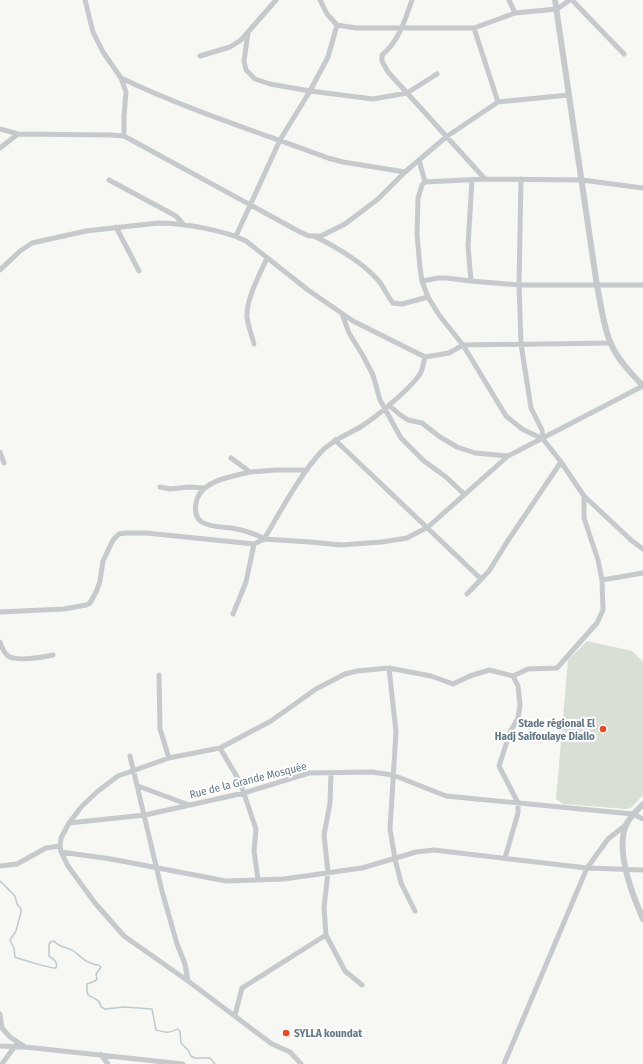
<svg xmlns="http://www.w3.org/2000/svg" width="643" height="1064" viewBox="0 0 643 1064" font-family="'Fira Sans Condensed',sans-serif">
	<rect width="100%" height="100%" fill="#f7f7f3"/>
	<path fill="#d8dfd4" d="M587,641L632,651L643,662V795L632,807L627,809L563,804L556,799L568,660Z"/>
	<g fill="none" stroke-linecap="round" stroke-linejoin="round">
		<path stroke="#bdcace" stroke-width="1.5" d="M0,881L15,896L17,904L21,909V912L16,931L10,940L14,948L15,957C20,959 52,969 56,968C58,962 54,959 49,956V946L50,942L54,941C59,947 65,947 72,950C81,956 86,964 98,965L101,967L96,974L97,979L95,981L87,984V990L88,995C94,999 100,999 101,1007L105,1009L124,1007L152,1009L156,1030C164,1032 170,1034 177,1029L180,1031L181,1043L188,1050L191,1056L195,1058H210L215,1064"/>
		<path stroke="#c6cacd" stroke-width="5" d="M85,0L93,32L103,52L121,78L126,92L124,116V136
			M412,0C405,20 399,41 382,55V61L388,72L485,179
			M509,0L515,13
			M572,0L624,54
			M337,25L356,28H474L515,13L557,9L570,0
			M474,28L498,102
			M248,33L244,61L246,70L255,79L270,84L310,91L373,99L407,93L437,74
			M200,56L230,47L241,40L276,0
			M121,78C188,110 258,132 328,158L343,162L405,172
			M0,129L18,134
			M0,148L18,134L111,135L124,136L300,232L309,236H321L345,224L378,199L405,172L446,137L498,102L569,95
			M419,160L425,182
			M521,179L519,285L521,344L531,408L542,430L543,439
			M109,180L176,216L184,225
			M643,188L582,180L485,179L425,182L422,185L418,198L417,234L420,268L422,281L428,297L439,315L463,345L506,416L522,429L543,439L561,462L584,496L631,540L643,549
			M116,227L139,271
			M236,236L280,140L310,91L328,57L337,25L327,14L320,0
			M316,237C338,248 361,261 378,280C384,287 387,296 393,303L402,304L428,297
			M0,270L20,251L32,243L86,231L158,223C183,223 224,230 246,241L308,290L353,321L425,357L449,353L463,345L611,343
			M422,281L438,278H446L471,281L519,285H643
			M471,281L468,246L472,180
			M342,314L349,333L362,354L373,375L380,400L401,438L424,461L446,477L464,494
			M254,344C252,336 248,326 247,317C246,299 260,274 267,258
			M389,405L399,414L408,420L422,423L440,437L457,447L475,453L508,456
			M335,440L481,579
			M0,452L4,463
			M231,458L250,472L276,470H307
			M250,472C234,476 203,480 197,499C189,528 214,526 232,528C242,530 255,533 264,539C281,511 299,476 321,452C332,440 349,434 362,426C376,417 414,386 421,372C423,367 424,362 425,357
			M160,487L170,489L189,487L205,488
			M602,580L643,573
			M467,594L489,571L507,542L561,462
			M0,612L64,609L86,605L90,603L97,590L100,581L103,561L113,540L119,534L126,533H146L254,544
			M233,614L246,582L254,544L264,539L310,542L341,545L382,542L407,538L428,527L508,456L643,386
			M0,642C2,647 3,652 8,656C17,662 43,657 53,655
			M389,668L396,732L390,829L395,859L401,883L415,911
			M159,675L160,729L169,758
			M513,676L528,669L557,668L597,623L603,610L602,580L598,560L584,518V496
			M220,748L240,782L256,829L254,851L258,879
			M130,756L162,891L177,944L185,964L188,981
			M331,773L330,803L324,835L328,872L324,908L326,935L345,971L362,985
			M138,786L189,805
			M69,823L145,815L244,793L309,773L372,772L393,775L446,796L633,814L643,819
			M61,852L111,859L226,881L284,879L362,868L416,852L434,850L587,868L643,870
			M0,866L17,864L46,848L60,846
			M0,1014L2,1028L10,1037L24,1046
			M235,1015L242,988L326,935
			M0,1046L25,1047L183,1064
			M101,1055L108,1064
			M2,1064L15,1046
			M301,1064L290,1052L272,1044L188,981L124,936L95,903L68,866L61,852L60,846L61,838L69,823L82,806L98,791L118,776L169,758L220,748L271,721L316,689L345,674L357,671L389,668L431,676L453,684L470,676L489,670L513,676L518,686L520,705L518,718L510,732L499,766L518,803V813L505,858
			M504,1064L587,868L608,839L627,824"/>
		<path stroke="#c6cacd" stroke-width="6" d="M555,0L597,286C601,304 603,326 611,344C618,360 631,373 643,386
			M643,804C637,810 631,816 627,823C614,849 632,894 643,919"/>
	</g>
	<g fill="#f0481a" stroke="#fff" stroke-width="1.5">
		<circle cx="603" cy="729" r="4"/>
		<circle cx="286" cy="1033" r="4"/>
	</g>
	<g text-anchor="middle" stroke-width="4" stroke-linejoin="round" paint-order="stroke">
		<g font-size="11" font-weight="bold" fill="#637887" stroke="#fff" text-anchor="end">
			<text x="595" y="727">Stade régional El<tspan x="595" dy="13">Hadj Saifoulaye Diallo</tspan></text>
			<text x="294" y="1037" text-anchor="start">SYLLA koundat</text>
		</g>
		<g font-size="11" fill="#637887" stroke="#fff">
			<text transform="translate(248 780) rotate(-14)" y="4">Rue de la Grande Mosquée</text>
		</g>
	</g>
</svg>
